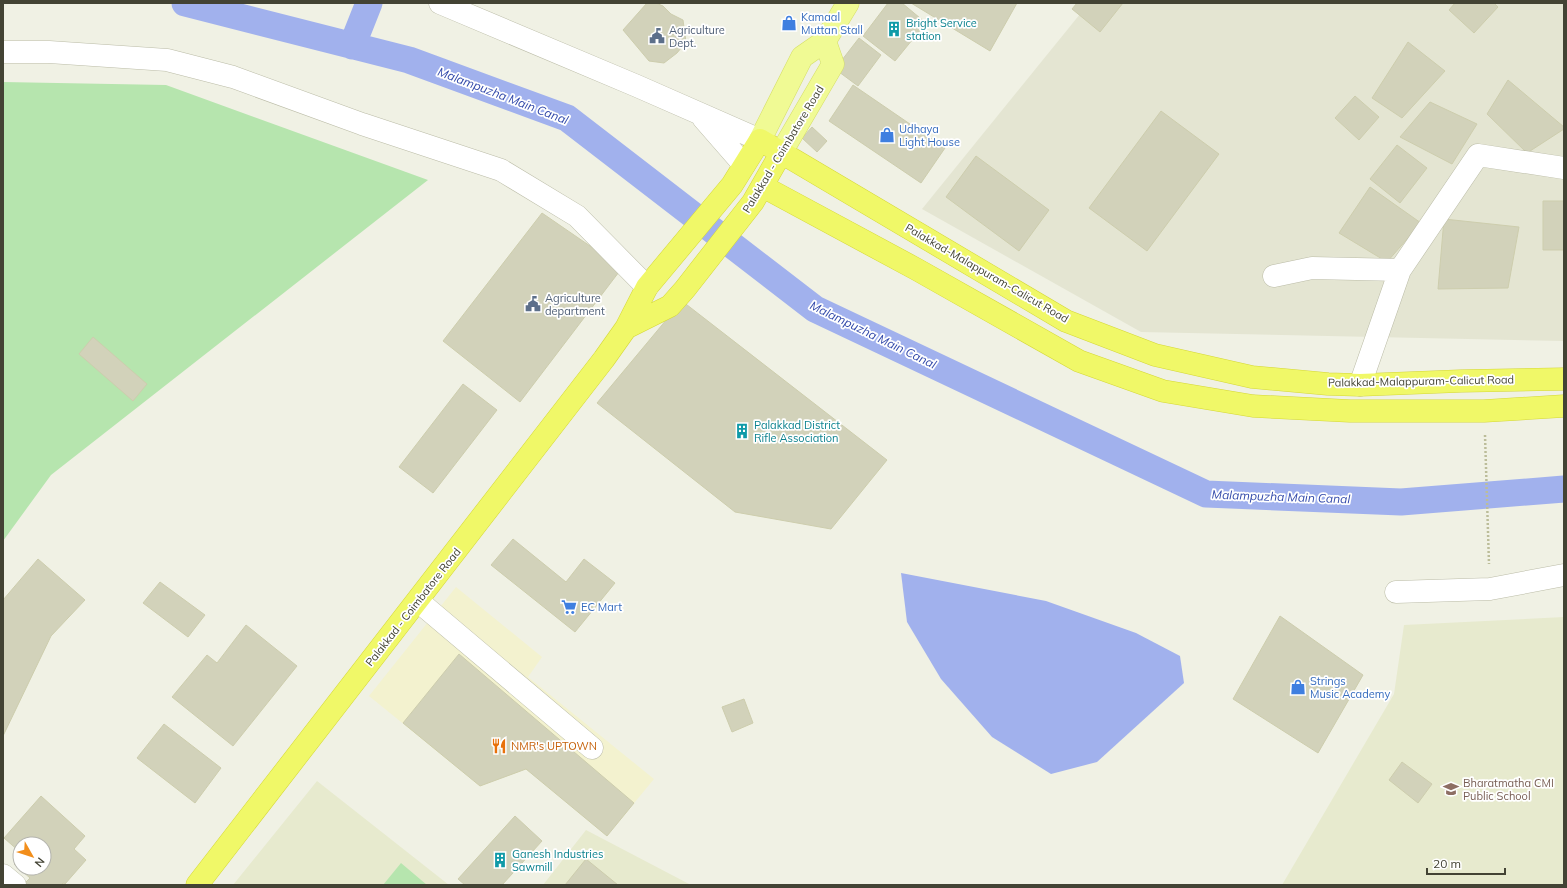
<svg xmlns="http://www.w3.org/2000/svg" width="1567" height="888" viewBox="0 0 1567 888" font-family="Mulish,sans-serif">
	<rect width="100%" height="100%" fill="#f0f1e4"/>
	<path fill="#e4e5d2" d="M1089,3H1564V341L1141,332L922,209Z"/>
	<path fill="#f3f2cf" d="M456,587L542,657L528,677L654,779L607,836L526,769L480,786L369,696Z"/>
	<path fill="#e7eace" d="M1564,617V885H1282L1394,694L1404,625Z
		M317,781L449,885H233Z
		M586,830L691,885H543Z"/>
	<path fill="#b6e5ae" d="M3,82L166,85L428,180L51,475L3,541Z
		M401,863L427,885H383Z"/>
	<path fill="#a1b1ed" d="M901,573L1046,601L1136,633L1180,656L1184,683L1097,762L1051,774L992,737L941,679L907,622Z"/>
	<g fill="none" stroke-linecap="round" stroke-linejoin="round">
		<path stroke="#a1b1ed" stroke-width="27" d="M185,3L409,60L567,118L815,309L1206,494L1401,502L1564,489
			M352,46L369,3"/>
	</g>
	<path fill="#d2d2ba" stroke="#cdcdad" d="M647,3H656L663,6L671,14L683,20L686,42L677,53L664,63L649,61L623,30Z
		M888,3H902L926,23L895,61L863,36Z
		M911,3H1017L990,51Z
		M1077,3H1123L1100,32L1072,9Z
		M1455,3H1494L1498,7L1474,33L1449,10Z
		M859,38L881,55L858,86L835,69Z
		M1408,42L1445,71L1402,118L1372,98Z
		M1508,80L1564,127V129L1527,153L1487,114Z
		M853,85L945,148L921,183L829,121Z
		M1355,96L1379,117L1359,140L1335,118Z
		M1430,102L1477,124L1452,164L1400,137Z
		M1161,111L1219,154L1147,251L1089,208Z
		M812,127L827,141L817,152L802,138Z
		M1397,145L1427,168L1400,203L1370,179Z
		M976,156L1049,210L1019,251L946,197Z
		M1370,187L1421,223L1387,262L1339,233Z
		M1543,201H1564V250H1543Z
		M542,213L622,268L520,402L443,341Z
		M1444,219L1519,227L1508,288L1438,289Z
		M682,301L887,460L831,529L735,512L597,403Z
		M93,337L147,384L133,401L79,354Z
		M463,384L497,410L433,493L399,467Z
		M513,539L566,582L584,559L615,583L575,632L491,565Z
		M38,559L85,600L51,636L3,736V600Z
		M160,582L205,615L188,637L143,603Z
		M1280,616L1363,675L1318,753L1233,699Z
		M246,625L297,666L233,746L172,697L207,655L217,663Z
		M459,654L634,803L607,836L526,769L480,786L403,723Z
		M744,699L753,723L732,732L722,707Z
		M164,724L221,768L195,803L137,758Z
		M1402,762L1432,784L1418,803L1389,780Z
		M41,796L85,836L74,849L86,860L65,884L63,883L61,885H23L30,878L14,864L20,858V868H44V844H20V852L4,838Z
		M515,816L542,841L502,885H465L458,879Z
		M586,859L618,885H565Z"/>
	<g fill="none" stroke-linecap="round" stroke-linejoin="round">
		<defs>
			<path id="minor" d="M440,3L637,86L760,140
				M3,52H49L167,60L233,77L362,124L501,170L577,216L647,287
				M703,118L744,165
				M1274,276L1312,268L1400,270
				M1360,385L1400,270L1478,155L1564,168
				M1396,592L1490,589L1564,575
				M418,601L592,748
				M3,875L15,885"/>
			<path id="major" d="M760,140L802,57L825,41L848,3
				M781,153L833,64L825,41"/>
			<path id="highway" d="M762,186L916,269L1079,361L1163,391L1253,406L1350,411H1484L1564,406
				M626,328L670,306L685,289L753,202L781,153
				M197,885L604,359L626,328L647,287L732,185L760,140L1066,321L1155,355L1252,377L1328,384L1360,385L1461,381L1564,379"/>
		</defs>
		<use href="#minor" stroke="#bbbca7" stroke-width="23"/>
		<use href="#major" stroke="#d4de65" stroke-width="23"/>
		<use href="#highway" stroke="#d4d738" stroke-width="23"/>
		<path stroke="#bcbd99" stroke-width="2.5" stroke-dasharray="2 2" stroke-linecap="butt" d="M1485,435L1489,564"/>
		<use href="#minor" stroke="#fff" stroke-width="22"/>
		<use href="#major" stroke="#f0fa94" stroke-width="22"/>
		<use href="#highway" stroke="#f0f868" stroke-width="22"/>
	</g>
	<defs>
		<symbol id="shop-bare" viewBox="-9 -9 18 18"><path d="M-5-2.5h2.3a2.7 3.5 0 0 1 5.4 0H5L5.5 6h-11ZM-1.5-2.5h3a1.5 2.3 0 0 0-3 0Z" fill="#3f7fe0" stroke="#fff" stroke-width="2.5" paint-order="stroke"/></symbol>
		<symbol id="building-bare" viewBox="-9 -9 18 18"><path d="M-4-6H4V6H1V3H-1V6H-4ZM-2.5-4.3h1.7v1.8h-1.7ZM.8-4.3h1.7v1.8H.8ZM-2.5-1h1.7V.8h-1.7ZM.8-1h1.7V.8H.8Z" fill="#0f9aa8" stroke="#fff" stroke-width="2.5" paint-order="stroke"/></symbol>
		<symbol id="civic-bare" viewBox="-9 -9 18 18"><path d="M-.6-6.5H3V-4.5H.6V-3L4-1V1h2V6H-6V1h2V-1L-.6-3ZM-1.2 2.5V6h2.4V2.5Z" fill="#5c6f8a" stroke="#fff" stroke-width="2.5" paint-order="stroke"/></symbol>
		<symbol id="supermarket-bare" viewBox="-9 -9 18 18"><path d="M-6-5.5h2.5l.6 2H6L4.5 2H-2.5L-4.4-4H-6ZM-1.5 3.2a1.3 1.3 0 1 0 .1 0ZM3 3.2a1.3 1.3 0 1 0 .1 0Z" fill="#3f7fe0" stroke="#fff" stroke-width="2.5" paint-order="stroke"/></symbol>
		<symbol id="restaurant-bare" viewBox="-9 -9 18 18"><path d="M-5-6h1v4h1v-4h1v4h1v-4h1v5L-1.5 .5V6h-2V.5L-5-1ZM5-6V6H3V1.5H1.5Q1.5-4 5-6Z" fill="#e8710a" stroke="#fff" stroke-width="2.5" paint-order="stroke"/></symbol>
		<symbol id="school-bare" viewBox="-9 -9 18 18"><path d="M0-5L7-2L0 1L-7-2ZM-4 1L0 2.5L4 1V4Q0 6-4 4Z" fill="#8d6e63" stroke="#fff" stroke-width="2.5" paint-order="stroke"/></symbol>
	</defs>
	<g fill-rule="evenodd">
		<use href="#shop-bare" x="778" y="12" width="22" height="22"/>
		<use href="#building-bare" x="883" y="18" width="22" height="22"/>
		<use href="#civic-bare" x="646" y="25" width="22" height="22"/>
		<use href="#shop-bare" x="876" y="124" width="22" height="22"/>
		<use href="#civic-bare" x="522" y="293" width="22" height="22"/>
		<use href="#building-bare" x="731" y="420" width="22" height="22"/>
		<use href="#supermarket-bare" x="558" y="596" width="22" height="22"/>
		<use href="#shop-bare" x="1287" y="676" width="22" height="22"/>
		<use href="#restaurant-bare" x="488" y="735" width="22" height="22"/>
		<use href="#school-bare" x="1440" y="778" width="22" height="22"/>
		<use href="#building-bare" x="489" y="849" width="22" height="22"/>
	</g>
	<g text-anchor="middle" stroke-width="3.5" stroke-linejoin="round" paint-order="stroke">
		<g font-size="11" fill="#366cbe" stroke="#fff" text-anchor="start">
			<text x="801" y="21">Kamaal<tspan x="801" dy="13">Muttan Stall</tspan></text>
			<text x="899" y="133">Udhaya<tspan x="899" dy="13">Light House</tspan></text>
			<text x="581" y="611">EC Mart</text>
			<text x="1310" y="685">Strings<tspan x="1310" dy="13">Music Academy</tspan></text>
		</g>
		<g font-size="11" fill="#0d838f" stroke="#fff" text-anchor="start">
			<text x="906" y="27">Bright Service<tspan x="906" dy="13">station</tspan></text>
			<text x="754" y="429">Palakkad District<tspan x="754" dy="13">Rifle Association</tspan></text>
			<text x="512" y="858">Ganesh Industries<tspan x="512" dy="13">Sawmill</tspan></text>
		</g>
		<g font-size="11" fill="#4e5e75" stroke="#fff" text-anchor="start">
			<text x="669" y="34">Agriculture<tspan x="669" dy="13">Dept.</tspan></text>
			<text x="545" y="302">Agriculture<tspan x="545" dy="13">department</tspan></text>
		</g>
		<g font-size="11" fill="#434334" stroke="#fff">
			<text transform="translate(783 149) rotate(-59)" y="4">Palakkad - Coimbatore Road</text>
			<text transform="translate(987 273) rotate(30)" y="4">Palakkad-Malappuram-Calicut Road</text>
			<text transform="translate(1421 381) rotate(-1)" y="4">Palakkad-Malappuram-Calicut Road</text>
			<text transform="translate(413 607) rotate(-52)" y="4">Palakkad - Coimbatore Road</text>
		</g>
		<g font-size="11" fill="#c56008" stroke="#fff" text-anchor="start">
			<text x="511" y="750">NMR's UPTOWN</text>
		</g>
		<g font-size="11" fill="#785e54" stroke="#fff" text-anchor="start">
			<text x="1463" y="787">Bharatmatha CMI<tspan x="1463" dy="13">Public School</tspan></text>
		</g>
		<g font-size="12" font-style="italic" fill="#3249aa" stroke="#fff">
			<text transform="translate(503 96) rotate(21)" y="4">Malampuzha Main Canal</text>
			<text transform="translate(873 335) rotate(26)" y="4">Malampuzha Main Canal</text>
			<text transform="translate(1281 497) rotate(2)" y="4">Malampuzha Main Canal</text>
		</g>
	</g>
	<rect width="1567" height="888" fill="none" stroke="#434334" stroke-width="8"/>
	<g transform="translate(32 856) rotate(129)"><circle r="19" fill="#ffffff" stroke="#b4b4ae"/>
	<path d="M0-3L7 15L0 10L-7 15Z" fill="#f28e1b"/>
	<text y="-6" font-size="11" font-weight="bold" text-anchor="middle" fill="#434334">N</text>
	</g>
	<path d="M1427 868v6h78v-6" fill="none" stroke="#434334" stroke-width="2"/>
	<text x="1433" y="868" font-size="12" fill="#434334" stroke="#ffffff" stroke-width="3" paint-order="stroke">20 m</text>
</svg>
